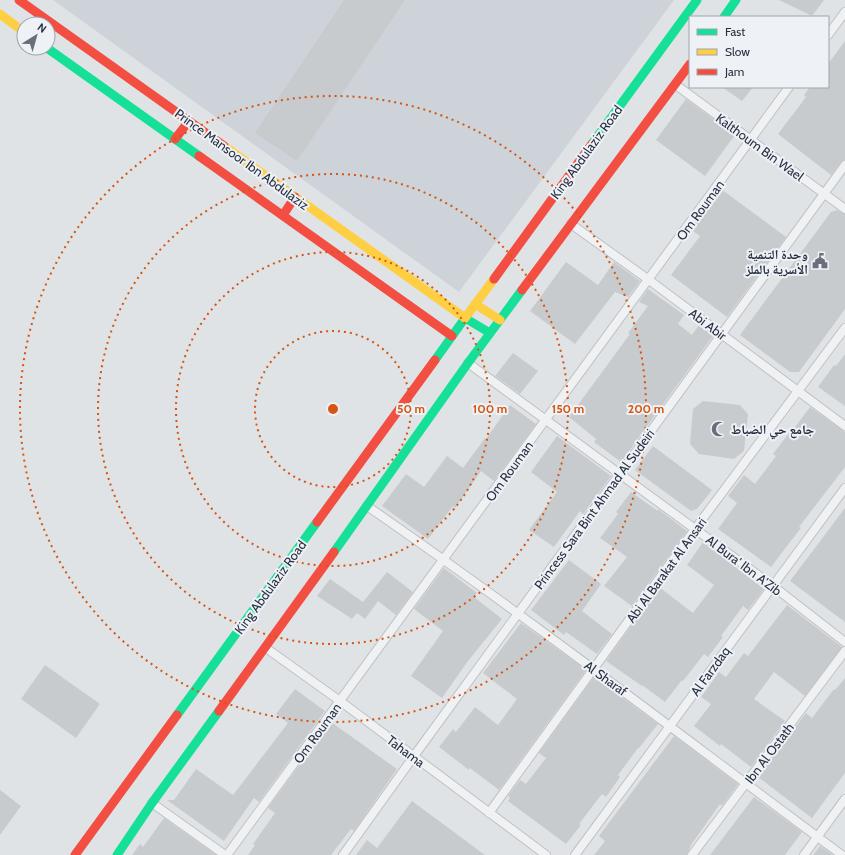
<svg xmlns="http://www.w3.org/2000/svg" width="845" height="855" viewBox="0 0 845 855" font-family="Cabin,'Noto Naskh Arabic',sans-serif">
	<rect width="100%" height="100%" fill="#e0e3e6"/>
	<path fill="#ced2d9" d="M53,0H674L459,292Z"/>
	<path fill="#c8cbce" d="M344,0H405L297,161L255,133Z
		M779,0H824L812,16Z
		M845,41V160L841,162L831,175L778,134L806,97L804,95L810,87H828V64Z
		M722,87H753L742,101Z
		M686,99L735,135L705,176L656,140Z
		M721,189L786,237L727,317L671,275L700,236L691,230Z
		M837,210L845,214V309L799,372H790L740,335L831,212Z
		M566,262L598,285L614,262L640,281L628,297L615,292L575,344L530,311Z
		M648,289L684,315L678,324L692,335L699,325L713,336L621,462L594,442L596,439L569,417L630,334L628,333L648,306L639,302Z
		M513,353L538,371L520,394L495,376Z
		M845,354V406L818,387L834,365L836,366Z
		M703,401L740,405L748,414L744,451L734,459L699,454L690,444L693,409Z
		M510,405L536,424L494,481L481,471L455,508L453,506L428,539L382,506L406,474L424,487L447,456L463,468L485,438L486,439Z
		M810,407L845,432V467L799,527L801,528L787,546L771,567L718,529L737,503L728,496L744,475L755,484L776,456L773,454L789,433L790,434Z
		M557,436L611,476L583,514L580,511L554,547L529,530L557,492L531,472Z
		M653,446L712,490L697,509L691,511L635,470Z
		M631,492L658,511V509L687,531L632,606L604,586L627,557L600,538L618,514L616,512Z
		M845,508V622L790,581Z
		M703,542L764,589L748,610L743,606L721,636L723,637L708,657L704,654L683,681L682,680L665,702L642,685V686L606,661L659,587L693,613L714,585L687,565Z
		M569,560L601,584L582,611L612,634L597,654L566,632L564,635L531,610Z
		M444,568L477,593L474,597L502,619L468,661L442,698L411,676L443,631L414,609Z
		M387,572L413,592L396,615L378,601L365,619L357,613L352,619L317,596L330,579L363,602Z
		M787,605L842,647L805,696L774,672L754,699L785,721L751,767L721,744L720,746L694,726L711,704L701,697L719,672L726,677L744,653L748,656Z
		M521,623L586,670L499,790L470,768L469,770L439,747L453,729L456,732L475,707L498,725L517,699L483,673Z
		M45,665L100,704L76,738L21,699Z
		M594,677L658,724L639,748H638L618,775L620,777L606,797L602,794L579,824L581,825L566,844L508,801L510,798L508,796L520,780L526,784L546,758L539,753Z
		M845,678V773L812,818L758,777L806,713L812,718L834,689L835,690Z
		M295,689L325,711L259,802L254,798L224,841L167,800H174L196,769L233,795L288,723L276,714Z
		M331,722L397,769L354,831L351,829L331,855H248L255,845L253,844L275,813L268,808Z
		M674,736L738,784L722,806L720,804L691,845L687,855H594L605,841L599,836Z
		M0,790L21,806L0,835Z
		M754,797L802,832L785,855H710Z
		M412,801L485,855H356L367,840L377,848Z
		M164,818L216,855H132L140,844L143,847Z
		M820,846L833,855H813Z"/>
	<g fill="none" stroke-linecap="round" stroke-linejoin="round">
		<defs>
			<path id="street" d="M828,35L845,12
				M676,85L845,209
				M571,224L649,280L845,426
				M468,363L773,586L845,642
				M367,506C529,618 684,738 842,855
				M266,648L340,701L546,855
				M152,803L225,855
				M489,813L695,529L845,328
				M227,855L789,87
				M343,855L414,756L845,165
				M575,855L845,488
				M692,855L845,651
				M804,855L845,799"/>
		</defs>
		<use href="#street" stroke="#bec1c4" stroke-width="10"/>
		<use href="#street" stroke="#f0f1f3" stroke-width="8"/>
		<path stroke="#16e098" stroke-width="9" d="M724,17L736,0
			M47,48L199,156
			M592,144L697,0
			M435,360L465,318L490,333
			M334,552L468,363L522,290
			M177,715L317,522
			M117,855L152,803L219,711"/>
		<path stroke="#ffcf43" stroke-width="9" d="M0,14L24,32
			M224,146L465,318L494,279
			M475,304L500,320"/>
		<path stroke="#f24e42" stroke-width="9" d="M19,0L224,146
			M175,139L189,121
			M199,156L452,336
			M283,215L295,197
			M494,279L592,144
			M522,290L690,64
			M317,522L435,360
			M219,711L334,552
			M75,855L177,715"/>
	</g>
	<g fill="none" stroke="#d55511" stroke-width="2" stroke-dasharray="2 4">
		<circle cx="333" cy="409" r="78"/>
		<circle cx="333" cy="409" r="157"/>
		<circle cx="333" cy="409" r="235"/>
		<circle cx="333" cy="409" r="313"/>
	</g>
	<defs>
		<symbol id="civic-bare" viewBox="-9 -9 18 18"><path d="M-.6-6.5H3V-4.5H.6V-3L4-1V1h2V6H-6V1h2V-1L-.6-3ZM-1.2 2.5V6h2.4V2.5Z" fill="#686f7a" stroke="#eef1f6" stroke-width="2.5" paint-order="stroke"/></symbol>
		<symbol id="mosque-bare" viewBox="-9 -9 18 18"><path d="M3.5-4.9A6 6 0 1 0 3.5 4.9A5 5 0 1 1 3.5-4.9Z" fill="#686f7a" stroke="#eef1f6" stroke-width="2.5" paint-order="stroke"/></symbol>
	</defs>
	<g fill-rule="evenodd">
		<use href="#civic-bare" x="809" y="250" width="22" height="22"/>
		<use href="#mosque-bare" x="708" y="418" width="22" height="22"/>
	</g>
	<g text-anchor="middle" stroke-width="4" stroke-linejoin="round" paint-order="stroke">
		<g font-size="13" fill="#273040" stroke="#eef1f6">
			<text transform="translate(760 147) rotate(36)" y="5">Kalthoum Bin Wael</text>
			<text transform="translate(586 152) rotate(-54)" y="5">King Abdulaziz Road</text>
			<text transform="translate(242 159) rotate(36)" y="5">Prince Mansoor Ibn Abdulaziz</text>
			<text transform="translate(700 210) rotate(-54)" y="5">Om Rouman</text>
			<text transform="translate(708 324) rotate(37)" y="5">Abi Abir</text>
			<text transform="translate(509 471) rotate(-54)" y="5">Om Rouman</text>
			<text transform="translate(594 509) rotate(-54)" y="5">Princess Sara Bint Ahmad Al Sudeiri</text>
			<text transform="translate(744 565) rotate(37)" y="5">Al Bura' Ibn A'Zib</text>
			<text transform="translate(666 570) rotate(-54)" y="5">Abi Al Barakat Al Ansari</text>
			<text transform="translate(270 587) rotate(-54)" y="5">King Abdulaziz Road</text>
			<text transform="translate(710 671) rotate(-54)" y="5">Al Farzdaq</text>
			<text transform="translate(606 678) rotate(36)" y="5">Al Sharaf</text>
			<text transform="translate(317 733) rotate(-54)" y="5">Om Rouman</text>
			<text transform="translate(406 751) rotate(37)" y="5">Tahama</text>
			<text transform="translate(769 753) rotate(-53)" y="5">Ibn Al Ostath</text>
		</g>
		<g font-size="13" font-weight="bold" fill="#273040" stroke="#eef1f6" text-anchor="end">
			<text x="808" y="259">وحدة التنمية<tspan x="808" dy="15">الأسرية بالملز</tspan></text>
			<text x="731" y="434" text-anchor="start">جامع حي الضباط</text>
		</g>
	</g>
	<circle cx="333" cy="409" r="6" fill="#d55511" stroke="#eef1f6" stroke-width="2"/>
	<g font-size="12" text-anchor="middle" font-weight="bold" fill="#d55511" stroke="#eef1f6" stroke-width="4" stroke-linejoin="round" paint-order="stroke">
		<text x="411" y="413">50 m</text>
		<text x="490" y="413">100 m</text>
		<text x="568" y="413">150 m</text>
		<text x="646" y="413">200 m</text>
	</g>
	<rect x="689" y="16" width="140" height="72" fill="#eef1f6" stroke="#9ea4ad"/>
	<rect x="697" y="29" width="20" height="6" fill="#16e098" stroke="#9ea4ad"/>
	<text x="725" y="36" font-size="12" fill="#273040">Fast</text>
	<rect x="697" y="49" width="20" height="6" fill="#ffcf43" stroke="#9ea4ad"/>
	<text x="725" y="56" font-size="12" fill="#273040">Slow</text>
	<rect x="697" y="69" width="20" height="6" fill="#f24e42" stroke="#9ea4ad"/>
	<text x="725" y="76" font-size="12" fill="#273040">Jam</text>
	<g transform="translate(36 36) rotate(37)"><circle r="19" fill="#eef1f6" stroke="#9ea4ad"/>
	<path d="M0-3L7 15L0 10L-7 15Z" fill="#686f7a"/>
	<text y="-6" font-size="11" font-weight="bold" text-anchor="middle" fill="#273040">N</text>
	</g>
</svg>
